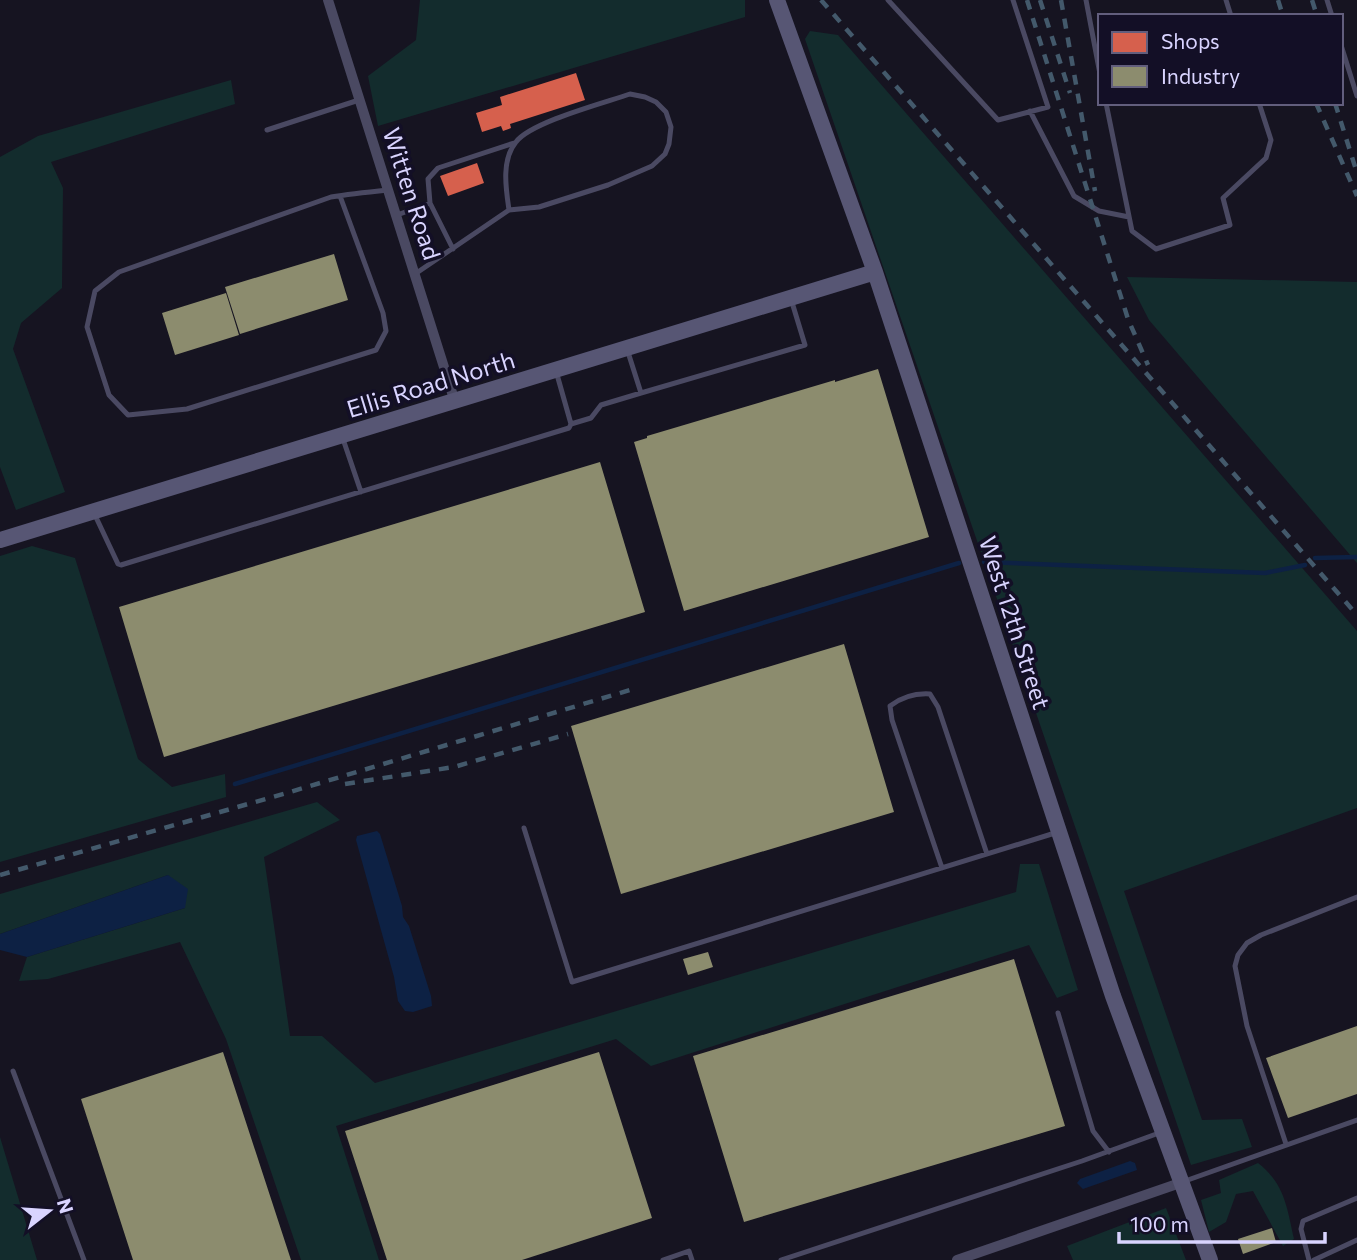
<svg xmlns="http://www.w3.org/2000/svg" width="1357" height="1260" viewBox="0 0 1357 1260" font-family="Commissioner,sans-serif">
	<rect width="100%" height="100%" fill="#161421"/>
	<path fill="#132c2d" d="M420,0H745V17L378,126L368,76L416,40Z
		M810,31L838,35L1357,631V808L1124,891L1202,1120L1242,1119L1252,1147L1191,1165L805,39Z
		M231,80L235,104L51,162L63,188L62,288L21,323L13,349L65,492L16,510L0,467V157L38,136Z
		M1127,277L1357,282V563L1149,320Z
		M32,546L75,558L138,759L172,787L225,774L226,797L0,862V556Z
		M317,802L340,820L264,857L290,1036H322L375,1083L1016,892L1020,864H1039L1078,990L1057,998L1029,945L651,1066L616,1039L336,1126L379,1260H301L226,1039L180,942L48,979L19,981L27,957L185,908L168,875L0,934V894Z
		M0,1137L37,1260H0Z
		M1258,1163C1285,1184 1287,1208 1294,1239L1283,1246L1253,1191L1236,1194L1226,1222L1209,1232L1201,1200L1221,1193L1219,1180Z
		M1166,1208L1186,1260H1073L1067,1246Z"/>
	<path fill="#0d2144" d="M377,831L380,834L402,906L403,917L409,926L431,996L432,1006L413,1012L405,1011L398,1001L394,977L356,840L357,836Z
		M168,875L188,889L185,908L27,957L0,950V934Z
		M1130,1161L1135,1163L1137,1170L1083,1189L1077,1183L1080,1179Z"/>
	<path fill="#d6604d" d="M576,73L585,100L510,124L511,128L503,131L501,126L482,132L476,113L502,105L500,97Z
		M477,163L484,183L448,196L440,176Z"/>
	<path fill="#8c8c6e" d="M334,254L348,300L240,334L225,287Z
		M226,293L239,335L175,355L162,313Z
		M878,369L929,537L684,611L634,442L647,438V436L835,380V382Z
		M600,462L645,612L164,757L119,607Z
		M844,644L894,812L621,894L571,726Z
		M708,952L713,967L688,975L683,959Z
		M1014,959L1065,1126L744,1222L693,1056Z
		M1357,1026V1094L1288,1118L1266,1058Z
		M223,1052L291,1260H133L81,1099Z
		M599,1052L652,1218L522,1260H387L345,1131Z
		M1272,1228L1276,1242L1243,1254L1238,1239Z"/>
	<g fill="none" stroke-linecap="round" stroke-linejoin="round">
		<path stroke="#0d2144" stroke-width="4.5" d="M1315,558L1357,557
			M984,562L1265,573L1305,565
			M235,784L959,563"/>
		<path stroke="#4a4962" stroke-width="5" d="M888,0L998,120L1048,107L1013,0
			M1086,0L1100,74
			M1226,0L1231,16
			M1327,0L1332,16
			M1341,45L1357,96
			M1106,103L1132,231L1156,249L1230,225L1223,198L1266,158L1271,140L1259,103
			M1030,111L1074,196L1099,211L1129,217
			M267,130L359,100
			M340,196L383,313L386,331L376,350L187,409L128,415L109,395L87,327L95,291L119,272L331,197C350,194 369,192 388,190
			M397,215L430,203
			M453,249L430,203L428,179L438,168L514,143
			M415,274L509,210L539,207L608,185L652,166L665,154L669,144L671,127L666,112L656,102L645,97L630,94C604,103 531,122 516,142C501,160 506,189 509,210
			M627,349L641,393L805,345L791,299
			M571,424L591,418L601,405L641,393
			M343,439L361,492
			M94,513L118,564L121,565L569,428L571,424L556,371
			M524,828L572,982L1055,833
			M942,868L892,720L890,706C902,697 914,693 930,694L938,707L987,854
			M1058,1013L1093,1131L1109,1152
			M13,1071L84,1260
			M1286,1144L1247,1026L1235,966L1238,955L1247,943L1261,935L1357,897
			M1185,1181L1357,1120
			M663,1260L689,1251L692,1260
			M781,1260L1082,1161L1159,1133
			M1309,1260L1301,1229L1303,1221L1357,1198
			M1314,1260L1357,1240"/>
		<path stroke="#4a4962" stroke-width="10" d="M328,0L455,402
			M957,1260L1180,1183"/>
		<path stroke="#575674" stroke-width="16" d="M777,0L875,272L1113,996L1210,1260
			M0,540L875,272"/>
		<path stroke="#43596b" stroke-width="4.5" stroke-dasharray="10 9" stroke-linecap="butt" d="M821,0L1357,615
			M1027,0L1128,319L1148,365
			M1040,0L1070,93
			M1061,0L1095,191
			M1278,0L1283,16
			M1312,0L1317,16
			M1316,103L1357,196
			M1335,103L1357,173
			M345,784L454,767L568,734
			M0,875L290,792L630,690"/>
	</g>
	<g text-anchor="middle" stroke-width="7" stroke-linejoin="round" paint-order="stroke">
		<g font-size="24" fill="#d9d4ff" stroke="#130f26">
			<text transform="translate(411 194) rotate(72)" y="8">Witten Road</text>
			<text transform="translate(431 385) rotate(-17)" y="8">Ellis Road North</text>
			<text transform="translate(1014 623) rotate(72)" y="8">West 12th Street</text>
		</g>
	</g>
	<rect x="1098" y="14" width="245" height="91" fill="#130f26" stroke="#625e7d" stroke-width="2"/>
	<rect x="1112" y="32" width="35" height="21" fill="#d6604d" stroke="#625e7d" stroke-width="2"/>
	<text x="1161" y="49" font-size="21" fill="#d9d4ff">Shops</text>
	<rect x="1112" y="66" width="35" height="21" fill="#8c8c6e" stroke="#625e7d" stroke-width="2"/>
	<text x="1161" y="84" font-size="21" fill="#d9d4ff">Industry</text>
	<g transform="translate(49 1211) rotate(73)" stroke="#130f26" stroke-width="5" paint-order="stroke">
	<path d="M0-5L12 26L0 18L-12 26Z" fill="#d9d4ff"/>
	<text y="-10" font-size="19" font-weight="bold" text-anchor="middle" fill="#d9d4ff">N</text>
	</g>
	<path d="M1119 1232v10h206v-10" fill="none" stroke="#d9d4ff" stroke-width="3.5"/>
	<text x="1130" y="1232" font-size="21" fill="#d9d4ff" stroke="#130f26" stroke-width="5" paint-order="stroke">100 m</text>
</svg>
